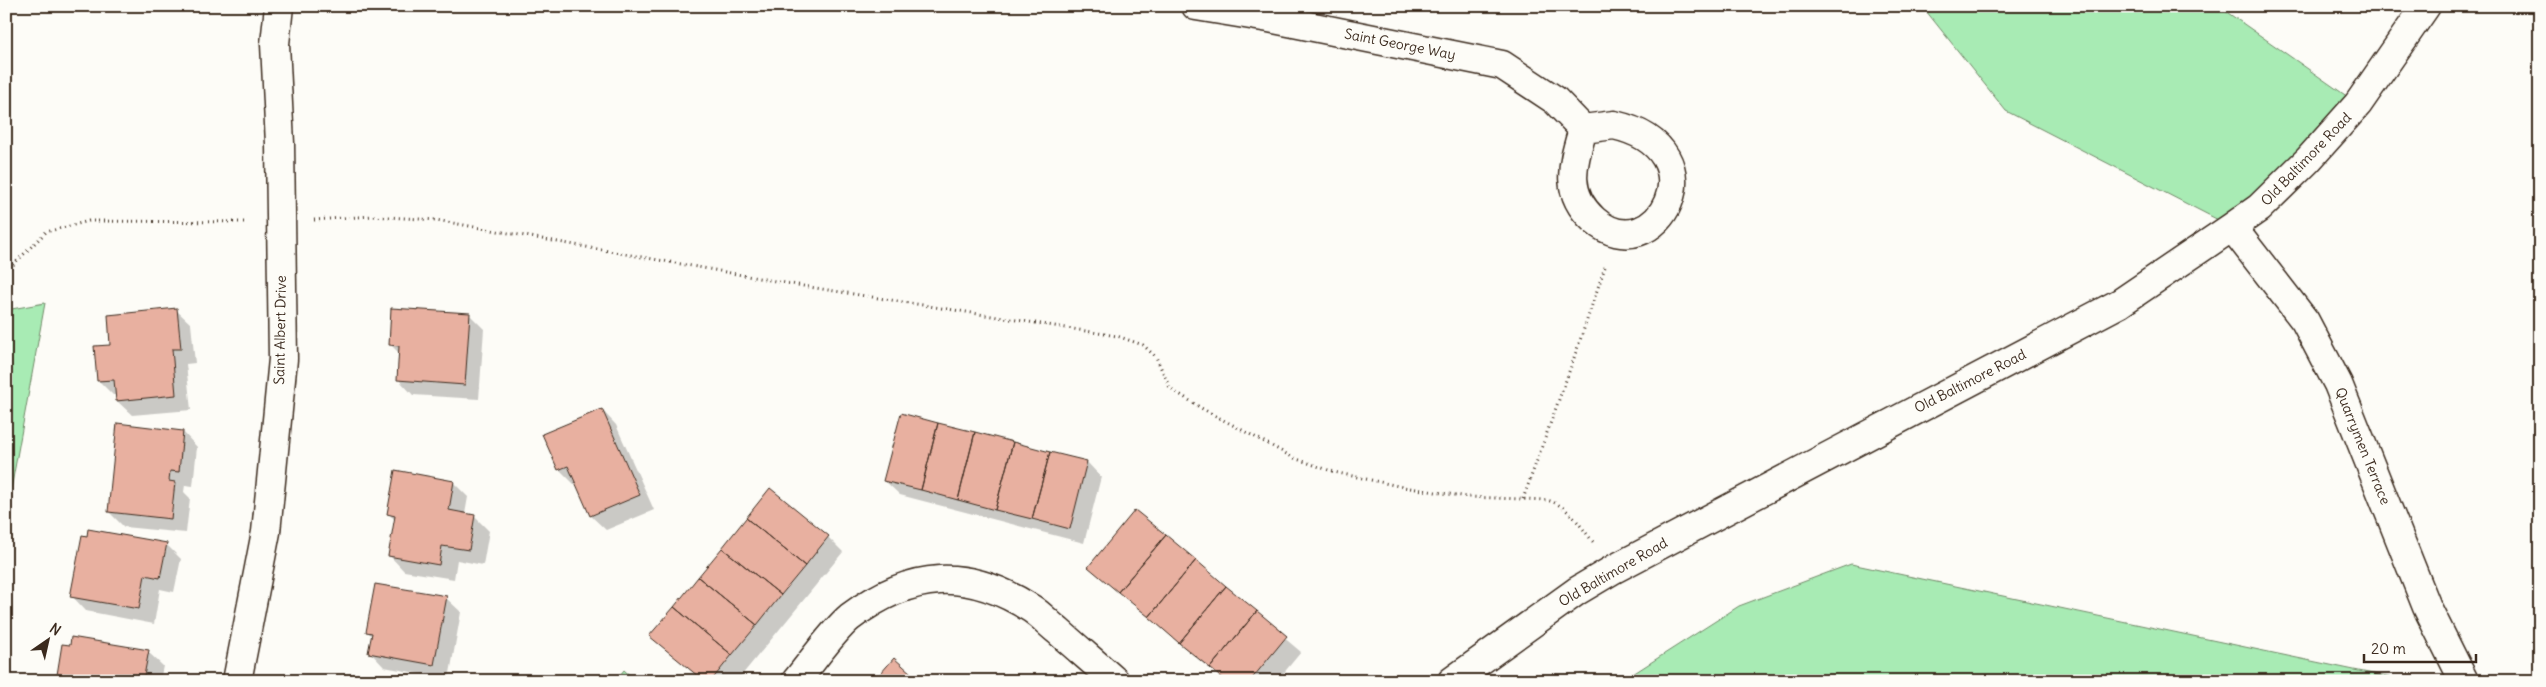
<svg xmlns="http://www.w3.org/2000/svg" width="2546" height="687" viewBox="0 0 2546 687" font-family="Delius,sans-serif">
	<rect width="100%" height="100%" fill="#fdfcf7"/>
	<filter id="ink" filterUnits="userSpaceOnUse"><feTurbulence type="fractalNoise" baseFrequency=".02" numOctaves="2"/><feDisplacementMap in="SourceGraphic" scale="10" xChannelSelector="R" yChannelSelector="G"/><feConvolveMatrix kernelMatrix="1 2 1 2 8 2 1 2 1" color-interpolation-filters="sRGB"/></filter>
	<g filter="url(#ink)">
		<path fill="#a8ebb4" stroke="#728a69" d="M1922,6H2218L2358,104L2232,227L2006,111Z
			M45,303L6,517V310Z
			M1851,564L2392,678V681H1622L1739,606Z
			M624,670L636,681H615Z"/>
		<path fill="#0003" d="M176,310L191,324L195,363L186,364L191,410L132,415L117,401L116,395H113L98,380L112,346Z
			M469,314L484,329L479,399L413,395L399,380L400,354L390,344Z
			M602,410L616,425L654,510L606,530L591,516L577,483L574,484L559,469Z
			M183,432L197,447L193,486L185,485L184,492L190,498L186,533L124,527L109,512Z
			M1087,462L1101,477L1084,543L900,495L885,481Z
			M453,482L468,497L465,514L474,516L489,531L483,565L457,560L454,579L404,571L390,556L396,521L389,514Z
			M1135,512L1301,652L1277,681H1224L1090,567Z
			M828,537L843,552L737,681H703L651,636Z
			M166,544L181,559L174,592L160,589L154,624L86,611L72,596Z
			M446,598L461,612L449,679L384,667L370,652L373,637L368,632Z
			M148,652L163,666L160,681H57Z"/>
		<path fill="#e8b0a0" stroke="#3b2a1e" d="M177,308L181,349H172L176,395L116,401L114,380L97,381L94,346L110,345L108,315Z
			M391,308L470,313L465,385L397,380L399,346L389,345Z
			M602,409L640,495L590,516L568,466L558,470L542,434Z
			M901,413L938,423L921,490L883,481Z
			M117,423L183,431L179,472L170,471L169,481L175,482L171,519L108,512Z
			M938,423L975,432L958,500L921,490Z
			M975,432L1013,442L995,510L958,500Z
			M1013,442L1050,452L1032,519L995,510Z
			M1050,452L1087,461L1070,529L1032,519Z
			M395,470L454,481L449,510L475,515L469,550L442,546L439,565L388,556L395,516L387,514Z
			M770,488L829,536L805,566L746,518Z
			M1135,510L1166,535L1118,592L1088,567Z
			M746,518L805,566L781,595L722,548Z
			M88,529L167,543L160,578L145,575L139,609L70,597L82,535L87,536Z
			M1166,535L1196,560L1149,617L1118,592Z
			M722,548L781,595L757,625L698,577Z
			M1196,560L1226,586L1179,643L1149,617Z
			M698,577L757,625L732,655L674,607Z
			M375,584L447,596L434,665L368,653L372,633L366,632Z
			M1226,586L1257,611L1210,668L1179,643Z
			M674,607L732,655L711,681H704L649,636Z
			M1257,611L1287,636L1250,681H1225L1210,668Z
			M71,637L149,650L143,681H56L62,644L70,645Z
			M894,658L920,681H874Z"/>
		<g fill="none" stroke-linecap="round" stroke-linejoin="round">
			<defs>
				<path id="minor" d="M1196,6L1269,18L1502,65L1555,100L1583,129
					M1614,125C1724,150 1655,274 1594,220C1563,192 1573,164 1583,129Z
					M2232,227L2305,321L2338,384L2427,607L2464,681
					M237,681L266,532L283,359L280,144L275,44L279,6
					M796,681C811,663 833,631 850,617C911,571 967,567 1032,609C1041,615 1049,624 1058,631C1077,648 1096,664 1115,681
					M1452,681L1577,591L1614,569L2120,303L2232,227L2259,208L2308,160L2358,104L2426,6"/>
			</defs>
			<use href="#minor" stroke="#3b2a1e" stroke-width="31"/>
			<path stroke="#3b2a1e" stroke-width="3" stroke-dasharray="1 4" stroke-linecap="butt" d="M314,220L372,216L436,220L803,286L1117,336L1143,345L1156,357L1170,388L1201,408L1294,458L1334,472L1403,487L1468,497L1547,500C1569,506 1580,526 1594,543
				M6,272L46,232L89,221L248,222
				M1523,499L1574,358L1606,264"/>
			<use href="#minor" stroke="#fdfcf7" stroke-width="28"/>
		</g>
	</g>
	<g text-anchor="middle" stroke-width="4.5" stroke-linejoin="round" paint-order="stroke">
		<g font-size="14" fill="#3b2a1e" stroke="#fdfcf7">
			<text transform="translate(1400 44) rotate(11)" y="5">Saint George Way</text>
			<text transform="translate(2306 159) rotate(-46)" y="5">Old Baltimore Road</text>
			<text transform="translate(280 330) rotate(-89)" y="5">Saint Albert Drive</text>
			<text transform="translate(1970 381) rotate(-27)" y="5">Old Baltimore Road</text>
			<text transform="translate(2363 446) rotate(68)" y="5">Quarrymen Terrace</text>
			<text transform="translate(1613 572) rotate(-30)" y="5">Old Baltimore Road</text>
		</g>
	</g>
	<rect width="2546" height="687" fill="none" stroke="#fdfcf7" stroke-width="25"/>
	<rect x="12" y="12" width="2521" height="662" fill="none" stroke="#3b2a1e" stroke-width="2" filter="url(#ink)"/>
	<g transform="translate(48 640) rotate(34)" stroke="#fdfcf7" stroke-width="4" paint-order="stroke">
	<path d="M0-4L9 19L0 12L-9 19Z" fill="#3b2a1e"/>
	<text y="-8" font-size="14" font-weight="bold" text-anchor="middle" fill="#3b2a1e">N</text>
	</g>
	<path d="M2364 654v8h112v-8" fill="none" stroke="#3b2a1e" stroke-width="2.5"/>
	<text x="2371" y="654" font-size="15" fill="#3b2a1e" stroke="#fdfcf7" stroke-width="4" paint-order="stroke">20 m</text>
</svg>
